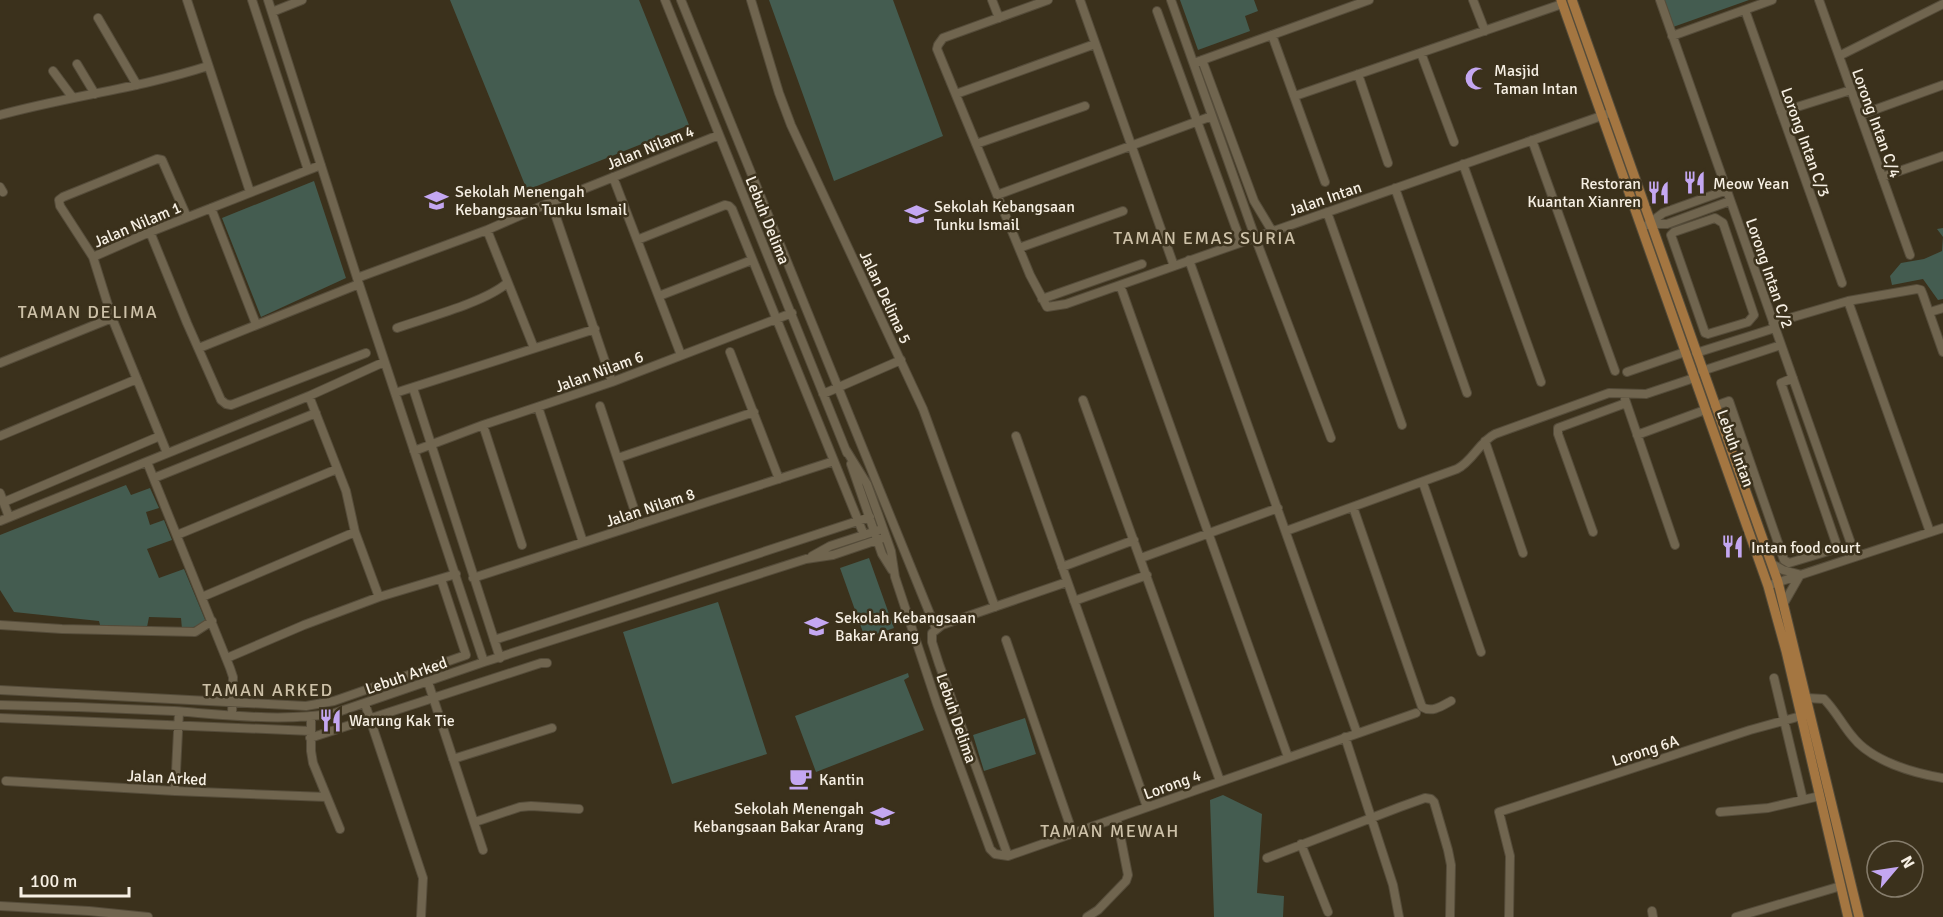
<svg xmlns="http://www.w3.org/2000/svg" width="1943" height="917" viewBox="0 0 1943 917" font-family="Signika,sans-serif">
	<rect width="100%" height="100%" fill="#3b311c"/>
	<path fill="#445c50" d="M450,0H639L689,125L527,190Z
		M769,0H893L943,136L834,181Z
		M1180,0H1254L1258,11L1245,16L1250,31L1198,50Z
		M1664,0H1749L1673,27Z
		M314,181L346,278L261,317L222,218Z
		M1943,228V299L1938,300L1923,279L1892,285L1890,276L1901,263L1924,259L1942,251L1943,237L1937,229Z
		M126,485L131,495L150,488L159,508L146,512L150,525L164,520L172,540L147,549L159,578L184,569L206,622L189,629H182L181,618L149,617L147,627L100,625L99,621L14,612L0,590V535Z
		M869,558L894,628L865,638L840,568Z
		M718,602L767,754L672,784L623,632Z
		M908,673L909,677L904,680L924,730L816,772L795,716Z
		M1025,718L1036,754L984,771L973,735Z
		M1223,795L1262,814L1257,893L1284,896L1283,917H1214L1210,800Z"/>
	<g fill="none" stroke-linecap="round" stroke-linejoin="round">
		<defs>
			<path id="minor" d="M187,0L250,192
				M252,0L308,170
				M268,0L359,284L484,662
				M665,0L847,453
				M681,0L936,629
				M751,0L779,93L791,125L923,409L995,607
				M992,0L999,18
				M1048,0L943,38L938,45L937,49L1030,275L1047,307L1066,304L1607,114
				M1080,0L1174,266
				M1171,0L1255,237L1331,438
				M1473,0L1485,31
				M1660,0L1855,555
				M1819,0L1910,255
				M1745,10L1842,283
				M1157,11L1241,242
				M272,12L302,0
				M98,18L137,85
				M1272,35L1325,182
				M1672,36L1772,0
				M1421,53L1454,142
				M1839,56L1943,4
				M1202,60L1254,201L1272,231
				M1194,63L1369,0
				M77,64L95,94
				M53,71L73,98
				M1358,74L1388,163
				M956,94L1095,44
				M1295,96L1562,4
				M1781,112L1851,90
				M0,115C69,96 140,88 208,66
				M1860,115L1943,85
				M1532,140L1615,371
				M976,144L1085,106
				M1463,164L1541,382
				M613,177L681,355
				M1882,177L1943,156
				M0,187L3,192
				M1395,188L1467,393
				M997,195L1212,116
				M551,202L612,382
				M211,208L256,324
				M1327,212L1402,425
				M1715,218L1723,223L1754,315L1748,322L1708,334L1705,333L1671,235L1674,232Z
				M1651,224H1667L1730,201
				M1647,225L1663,213L1727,190
				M487,230L534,348
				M150,232L187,323L221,400L226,404L231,405L366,353
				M637,240L725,205L729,206L732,209L864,535
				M1019,248L1123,211
				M93,257L150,232L321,165
				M1189,260L1357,733
				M357,278L487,230L551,202L719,135
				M1120,285L1288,757
				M659,296L752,260
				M1042,299L1142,264
				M1848,301L1930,532
				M1930,312L1943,308
				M1773,323L1848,301L1917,289L1921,290L1923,295L1943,352
				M397,328C425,318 486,302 507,283
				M199,348L359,284
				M730,352L779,479
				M1696,353L1775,328
				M0,363L112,318
				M1702,371L1781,345
				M1627,372L1685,352
				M413,388L500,658
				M395,393L595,329
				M823,394L901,360
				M309,396L346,491L355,532L379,597
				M1625,399L1675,545
				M1083,400L1220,781
				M600,406L639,524
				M1715,406L1729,401L1784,560L1789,563L1832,550L1836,548V543L1781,383L1793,378
				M538,407L583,542
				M483,425L522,545
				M1637,435L1705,410
				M0,436L137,379
				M1016,436L1147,807
				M1485,441L1523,553
				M846,450L867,484L878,514L891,551L895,577L937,704L990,849L995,854L1008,856L1416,713
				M414,451L483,425L612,382L792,313
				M167,453L112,318L93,257L60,206L59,200L63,197L157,159L162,160L187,217
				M618,458L754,412
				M147,462L230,668L233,677L232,715
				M851,464L882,554L892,570
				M154,478L316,413
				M1423,483L1481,652
				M0,493L9,517
				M4,502L160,436
				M1353,507L1422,707C1432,713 1442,706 1451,701
				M0,521L309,396L384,362
				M1286,531L1457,469C1473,461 1479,442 1495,434L1609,393L1646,394L1694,378
				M1593,532L1558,434V428L1626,403
				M177,535L337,469
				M812,556L830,546L879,530
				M1141,558L1278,508
				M1772,564L1783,570L1798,574
				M1062,567L1134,540
				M473,578L834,461
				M1773,584L1943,528
				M202,597L355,532
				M1074,601L1147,575
				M1784,603L1800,575
				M0,625L62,629L195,632L212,621
				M494,640L870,517
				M1006,640L1073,834
				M227,658L304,625L379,597L456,574
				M1774,678L1803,800
				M428,682L483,850
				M0,690L306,706L334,701L466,655L441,579
				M1807,698L1824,699C1835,710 1842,724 1852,736C1871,761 1913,773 1943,778
				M365,704L423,878L421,917
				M0,705C58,706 116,708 174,711C227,715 283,722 335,713L484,662L806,559L833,555L886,537
				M311,717V751L313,763L340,829
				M0,718L311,731
				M1345,737L1393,885L1399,917
				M310,738L541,663H547
				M453,759L552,728
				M6,781L175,791L326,797
				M175,791L179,712
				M1720,812L1768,808L1820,796
				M475,822L520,807L531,806L579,809
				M1301,844L1328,912
				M1008,856L939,664L932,642V633L942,625L1067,582
				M1267,858L1400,807L1425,798L1431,799L1434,802L1448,850L1451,865L1450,917
				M0,906L89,911L148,917
				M1652,911L1653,917
				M1087,917L1098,910L1126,881L1128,875L1117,819
				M1509,917L1510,856L1499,812L1750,730L1801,716
				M1736,917L1841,886"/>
			<path id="major" d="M1561,0L1768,586L1786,651L1848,917
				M1572,0L1778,582L1859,917"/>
		</defs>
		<use href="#minor" stroke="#554c3a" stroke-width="10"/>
		<use href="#major" stroke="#554c3a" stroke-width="11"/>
		<use href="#minor" stroke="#70654f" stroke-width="8"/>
		<use href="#major" stroke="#a47641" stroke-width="9"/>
	</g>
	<defs>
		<symbol id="mosque-bare" viewBox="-9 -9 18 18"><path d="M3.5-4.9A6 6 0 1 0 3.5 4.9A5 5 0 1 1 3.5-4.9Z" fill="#c4a7f1" stroke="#3b311c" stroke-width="2.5" paint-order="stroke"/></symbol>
		<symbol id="restaurant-bare" viewBox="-9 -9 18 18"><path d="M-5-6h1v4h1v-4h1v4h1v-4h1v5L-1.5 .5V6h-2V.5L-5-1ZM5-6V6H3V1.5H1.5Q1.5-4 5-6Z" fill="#c4a7f1" stroke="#3b311c" stroke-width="2.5" paint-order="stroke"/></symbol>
		<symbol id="school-bare" viewBox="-9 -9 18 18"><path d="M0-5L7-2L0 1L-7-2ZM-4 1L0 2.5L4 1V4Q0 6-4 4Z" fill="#c4a7f1" stroke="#3b311c" stroke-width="2.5" paint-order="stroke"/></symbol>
		<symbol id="cafe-bare" viewBox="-9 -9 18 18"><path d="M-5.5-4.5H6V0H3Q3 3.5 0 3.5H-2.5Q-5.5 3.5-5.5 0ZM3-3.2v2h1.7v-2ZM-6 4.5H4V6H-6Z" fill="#c4a7f1" stroke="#3b311c" stroke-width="2.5" paint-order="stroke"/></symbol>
	</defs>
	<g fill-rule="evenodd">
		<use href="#mosque-bare" x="1460" y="62" width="33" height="33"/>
		<use href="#restaurant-bare" x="1678" y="166" width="33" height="33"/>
		<use href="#restaurant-bare" x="1642" y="176" width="33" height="33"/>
		<use href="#school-bare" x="420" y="184" width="33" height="33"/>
		<use href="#school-bare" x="900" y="198" width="33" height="33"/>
		<use href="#restaurant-bare" x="1716" y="530" width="33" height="33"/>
		<use href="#school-bare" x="800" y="610" width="33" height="33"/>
		<use href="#restaurant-bare" x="314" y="704" width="33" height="33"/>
		<use href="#cafe-bare" x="784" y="762" width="33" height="33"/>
		<use href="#school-bare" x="866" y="800" width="33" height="33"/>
	</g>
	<g text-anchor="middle" stroke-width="5" stroke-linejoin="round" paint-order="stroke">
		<g font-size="16" fill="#f6efe3" stroke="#3b311c" text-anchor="start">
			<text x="1494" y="76">Masjid<tspan x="1494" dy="18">Taman Intan</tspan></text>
			<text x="1641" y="189" text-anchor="end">Restoran<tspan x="1641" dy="18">Kuantan Xianren</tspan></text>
			<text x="1713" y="189">Meow Yean</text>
			<text x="455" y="197">Sekolah Menengah<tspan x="455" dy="18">Kebangsaan Tunku Ismail</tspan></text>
			<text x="934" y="212">Sekolah Kebangsaan<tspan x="934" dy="18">Tunku Ismail</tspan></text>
			<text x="1751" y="553">Intan food court</text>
			<text x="835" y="623">Sekolah Kebangsaan<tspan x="835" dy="18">Bakar Arang</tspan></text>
			<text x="349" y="726">Warung Kak Tie</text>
			<text x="819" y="785">Kantin</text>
			<text x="864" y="814" text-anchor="end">Sekolah Menengah<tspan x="864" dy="18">Kebangsaan Bakar Arang</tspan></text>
		</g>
		<g font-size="16" fill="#f6efe3" stroke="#3b311c">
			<text transform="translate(1877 123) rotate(70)" y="6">Lorong Intan C/4</text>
			<text transform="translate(1806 142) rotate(70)" y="6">Lorong Intan C/3</text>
			<text transform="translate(650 147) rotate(-22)" y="6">Jalan Nilam 4</text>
			<text transform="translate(1325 198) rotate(-19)" y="6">Jalan Intan</text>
			<text transform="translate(768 220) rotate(68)" y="6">Lebuh Delima</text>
			<text transform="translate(137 224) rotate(-23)" y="6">Jalan Nilam 1</text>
			<text transform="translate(1770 273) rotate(71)" y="6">Lorong Intan C/2</text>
			<text transform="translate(886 297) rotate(65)" y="6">Jalan Delima 5</text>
			<text transform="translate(599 371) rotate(-20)" y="6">Jalan Nilam 6</text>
			<text transform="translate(1736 448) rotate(70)" y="6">Lebuh Intan</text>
			<text transform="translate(650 507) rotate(-18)" y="6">Jalan Nilam 8</text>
			<text transform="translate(406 675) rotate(-19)" y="6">Lebuh Arked</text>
			<text transform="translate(957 718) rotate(71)" y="6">Lebuh Delima</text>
			<text transform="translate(1645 750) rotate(-18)" y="6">Lorong 6A</text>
			<text transform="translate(167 777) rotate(3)" y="6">Jalan Arked</text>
			<text transform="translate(1172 784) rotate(-20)" y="6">Lorong 4</text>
		</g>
		<g font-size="18" letter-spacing="1.5" fill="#cdc1a8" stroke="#3b311c">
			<text x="1205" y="244">TAMAN EMAS SURIA</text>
			<text x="88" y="318">TAMAN DELIMA</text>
			<text x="268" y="696">TAMAN ARKED</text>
			<text x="1110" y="837">TAMAN MEWAH</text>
		</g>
	</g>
	<g transform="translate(1895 869) rotate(61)"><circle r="28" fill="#3b311c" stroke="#867d6c" stroke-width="1.5"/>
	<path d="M0-4.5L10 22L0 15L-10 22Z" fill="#c4a7f1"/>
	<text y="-9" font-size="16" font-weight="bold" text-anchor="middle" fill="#f6efe3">N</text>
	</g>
	<path d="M21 887v9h108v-9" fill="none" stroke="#f6efe3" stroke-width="3"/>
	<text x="30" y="887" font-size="18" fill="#f6efe3" stroke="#3b311c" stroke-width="4.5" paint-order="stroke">100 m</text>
</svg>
